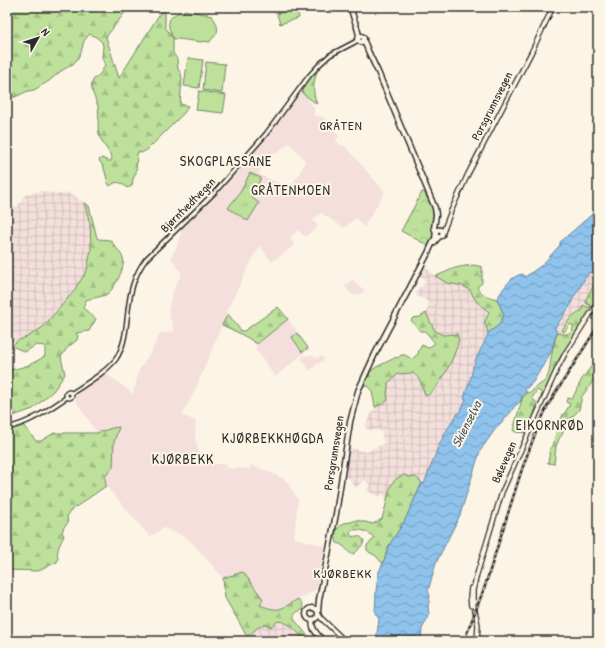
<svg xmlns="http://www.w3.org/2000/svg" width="605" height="648" viewBox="0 0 605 648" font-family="'Patrick Hand',sans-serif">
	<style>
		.built { fill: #f4dfdc; fill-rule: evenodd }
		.industrial { fill: url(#industrial-grid) }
		.grass { fill: url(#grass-tufts); stroke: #748663 }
		.forest { fill: url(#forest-firs); stroke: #748663 }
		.park { fill: url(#park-crowns); stroke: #748663 }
		.pitch { fill: #bde19b; stroke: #748663 }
		.water { fill: url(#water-waves); stroke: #67869f }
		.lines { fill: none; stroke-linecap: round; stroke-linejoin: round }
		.secondary-casing { stroke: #2b2b2b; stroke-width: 6 }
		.primary-casing { stroke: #2b2b2b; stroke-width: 6 }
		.trunk-casing { stroke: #2b2b2b; stroke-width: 7 }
		.secondary { stroke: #fcf5e5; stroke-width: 3 }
		.primary { stroke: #fcf5e5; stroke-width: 3.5 }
		.trunk { stroke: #fcf5e5; stroke-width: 4 }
		.rail-casing { stroke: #2b2b2b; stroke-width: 2.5 }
		.rail { stroke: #fcf5e5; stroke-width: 1; stroke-dasharray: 3; stroke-linecap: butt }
		.labels { text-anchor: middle; stroke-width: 4; stroke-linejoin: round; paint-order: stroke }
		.street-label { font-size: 12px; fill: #2b2b2b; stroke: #fcf5e5 }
		.neighbourhood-label { font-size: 13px; letter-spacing: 1px; fill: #2b2b2b; stroke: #fcf5e5 }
		.water-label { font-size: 13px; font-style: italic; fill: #495965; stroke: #fcf5e5 }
		.quarter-label { font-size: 14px; letter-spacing: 1px; fill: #2b2b2b; stroke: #fcf5e5 }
	</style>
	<defs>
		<pattern id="industrial-grid" width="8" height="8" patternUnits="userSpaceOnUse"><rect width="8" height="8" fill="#f4dfdc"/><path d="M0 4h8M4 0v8" fill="none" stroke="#d1c0bd"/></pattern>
		<pattern id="grass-tufts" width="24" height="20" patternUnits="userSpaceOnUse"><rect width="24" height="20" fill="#bde19b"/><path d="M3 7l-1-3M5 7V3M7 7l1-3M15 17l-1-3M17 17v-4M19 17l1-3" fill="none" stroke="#a3c186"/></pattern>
		<pattern id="forest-firs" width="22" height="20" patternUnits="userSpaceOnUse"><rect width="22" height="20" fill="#bde19b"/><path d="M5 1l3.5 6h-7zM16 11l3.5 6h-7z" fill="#a3c186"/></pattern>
		<pattern id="park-crowns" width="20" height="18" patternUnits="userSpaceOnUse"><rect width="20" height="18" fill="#bde19b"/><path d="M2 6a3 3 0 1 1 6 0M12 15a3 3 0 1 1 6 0" fill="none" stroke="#a3c186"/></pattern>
		<pattern id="water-waves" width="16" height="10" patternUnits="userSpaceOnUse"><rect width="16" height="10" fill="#8fc3ec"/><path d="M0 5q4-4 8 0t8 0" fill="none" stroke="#759fbf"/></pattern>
	</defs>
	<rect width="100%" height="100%" fill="#fcf5e5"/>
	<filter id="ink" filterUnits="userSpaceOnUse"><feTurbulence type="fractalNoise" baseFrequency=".025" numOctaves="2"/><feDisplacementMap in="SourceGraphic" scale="8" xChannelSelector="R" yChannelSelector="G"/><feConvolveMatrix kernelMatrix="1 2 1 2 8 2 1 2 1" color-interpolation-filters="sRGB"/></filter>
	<g filter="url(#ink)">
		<path class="built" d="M300,91L314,107V115L323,117L339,136L336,140L340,145L346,147L385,192L364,227L356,218L344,228L321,213L313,220L318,227L305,237L298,230L290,238L295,245L272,262L260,246L253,258L231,302L226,313L228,314L222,325L195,390L182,415L196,421L195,437L202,464H226L227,468H237L249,469L251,465L267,471L284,479L287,482L298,499L294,538L326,546L321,565L319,577L316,590L298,599L282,609H271L260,605L243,573L223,578L193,544L185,537L164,528L150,537L106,486L105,477L113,467L114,442L119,427L112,428L97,433L76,401L74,396L77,392L101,374H107L133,394L139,370L152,350L160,333H166L174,331L168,310L173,290L182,274L171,258L178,244L182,228L212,200L239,169L265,137ZM289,143L305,160L304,164L298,176L293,183L290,186L284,185L271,180L259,174L262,165L275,153L276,154Z
			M353,279L359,287H361L365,292L354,296L349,292L345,286Z
			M288,319L309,349L275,377L255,348L270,333Z
			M309,354L310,356L312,355L316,358L319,356L324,358V360L318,364H317L310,371L301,358L305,355L307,356Z"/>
		<path class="industrial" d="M42,191L54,193L64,195L65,192L74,196L85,203L90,224L91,249L87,270L79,283H78L75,290L43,327L39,329L32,335L27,337L15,341L7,342V206L14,207L20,204L23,197L27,194Z
			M423,265L435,276L447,283L464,286L470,290L473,296L477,302L489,312L484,324L486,326L488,333L475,364L473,366L472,373L466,389L464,398L466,399L460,412L458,413L448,428L439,445L424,484L420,481L416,477H409L404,475L389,489L387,500L383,494L378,497L377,496L366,490L370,485L365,480L356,487H353L352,483L348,477H343L348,447L367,452L378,446L384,444L381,431L369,430L366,428L365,425L375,407L383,404L388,387V383L398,374L413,373L417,377L421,383L424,393L426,396L430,395L439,385L445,374L459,342L457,334L443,335L435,331L426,313L429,304L425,299L416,296V295L417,290L426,283L420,274Z
			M598,270V310L576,312L560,333L554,329L572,303L571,302L589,272L590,273Z
			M278,621H283L296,630L304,641H248L247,637L257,628L265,624L271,626Z"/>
		<path class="grass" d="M250,173L261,178L251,197L259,203L248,221L228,208L241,191Z"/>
		<path class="forest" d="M7,7H129L106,37L119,78L164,7H165V27L173,38V53L177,59L178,69L181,73L182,79L180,104L188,106L184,113L147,150L141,153L138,152L137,154L136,173L133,179L132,186L127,188C121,181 116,181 110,186L108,183L104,168L99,160L100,159L102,158L108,161H111L112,158C109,151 103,145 100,137C96,128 100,116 98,106C96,99 90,91 92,83C93,78 97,77 100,74C102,71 103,68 105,66L102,57L103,46L102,42L96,37L90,34L87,37L84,41L81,52L78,58L73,64L61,71L49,81L34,90L28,91L15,97H7Z
			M319,66C314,79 311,91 317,104L303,94L302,89Z
			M84,202L89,206L97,238L98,239L110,240C112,242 123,256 123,258C126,266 114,290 107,294C102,297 92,298 86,300L83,308L96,319L89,331L76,333L78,336L77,340L67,348L61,357L65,374L54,390L33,409L16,415L7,416V370C21,369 33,364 45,356V346L36,345L25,352L12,346C17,339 25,339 32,334C36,332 39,329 43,327L75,290L78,283H79L87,270L91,249L90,224Z
			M474,265L482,267V283L477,287C481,295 489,297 497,299L504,315L499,325L488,333L486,326L484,324L489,312L477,302L473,296L470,290L463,286L447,283L435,276C440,275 443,273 448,271C455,267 465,266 474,265Z
			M598,278V300L563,353L541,400H540L542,393L537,390L532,398L537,403L534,415L526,433L515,432L513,430L523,396L529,392H532L534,388C553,379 548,370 552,353C553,346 555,340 557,334L558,333C565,335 574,335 573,325L571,324L568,327L564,332H563L562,330C568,322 572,313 582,311L583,306V305L589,308L590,307V305L586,303V299Z
			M278,307L288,319L257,344C246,336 235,331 222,325L228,314L241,331H244Z
			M426,313L435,331L443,335L457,334C458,337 459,340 458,343C455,356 438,392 426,396C423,392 423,388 421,383C420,379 416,376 413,373L398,374L388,383V387L387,393L388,400L383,404L375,407L372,391L367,386H363L366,377L370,376L368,374C374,366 387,363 396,357L398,358L401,355H405L412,359L418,354L419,350L422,345L428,348L435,343L425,331H420L411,320L413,318L420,317Z
			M598,357V372L589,387L582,396L579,410L566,423L562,435L560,437L556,446L554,464L548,463L550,450L553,444L557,430L558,429L563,414L565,413L570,404L569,403H567L566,401L568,398L572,399L582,379Z
			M23,425L36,441H41L54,433H97L112,428L119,427L114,442L113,467L105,477L106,486L70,511L67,517L68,523L64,527L62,532L64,536C60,544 56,550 58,559L57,562L38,571L8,570L7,572V426L14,427Z
			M404,475L409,477H416L422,483L404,522L388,547L385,558L383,564L376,556L369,552L367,550V545L372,541L374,538C369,531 360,529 352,530L350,533L352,537C356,535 362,536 364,541C363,546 361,546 358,550C350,559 349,550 343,546C341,544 339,544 337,543L335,535L337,529L344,523L351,522L356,520L373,524L382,519C383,513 386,507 387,500C390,488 390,480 404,475Z
			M243,572L263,599L260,605C280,613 281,609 298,599C302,602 303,605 303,610C298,611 293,613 294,619L312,641H304C298,632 290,622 278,621L271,627L265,624L257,628L247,637L239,622L225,598L223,578Z"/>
		<path class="park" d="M422,192H424L435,213L434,236L431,243L429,246L401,231Z"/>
		<path class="pitch" d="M297,8L299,18L280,24L277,14Z
			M184,10L205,14L207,13V15L212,16C216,22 221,30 214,37C212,38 211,40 210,42L202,41V42L178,39H174L173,37H172C172,33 170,32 169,27C167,18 175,12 184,12Z
			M188,58L203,60L199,88L184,86Z
			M206,62L225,64L222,93L203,90Z
			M199,91L226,95L223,113L196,110Z
			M297,333L308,348L302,352L292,337Z"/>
		<path class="water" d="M598,209V267L596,269L590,273L589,272L571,302L572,303L554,329L557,331L551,352L533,382L525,390L527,392L522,395L521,401L514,407L511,412L494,431L480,451L460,515L436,563L428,591L430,595L428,607L429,615L422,629L421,641H376L379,619L375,613L376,591L378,574L385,558L388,547L404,522L422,483L424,484L439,445L448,428L458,413L460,412L466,399L464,398C467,387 472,377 473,366L475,364V361L486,339L488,333L499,325L504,315L497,299C503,289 511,275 523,274L525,277L542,265L560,245V242Z"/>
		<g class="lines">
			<g class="secondary-casing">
				<path id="secondary" d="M66 395a3 3 0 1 1 6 0a3 3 0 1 1-6 0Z
					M72,393C87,383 105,373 116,359C125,345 126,328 128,311C130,292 134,275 146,259L214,193L266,134L309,76L320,64L330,55L355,42L359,38
					M7,428C30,423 48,410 67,397"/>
			</g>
			<g class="primary-casing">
				<path id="primary" d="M443,232L451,211L468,174L531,53L553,7
					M471,606L470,597L471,588
					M318,613L321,618L345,641
					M477,641L478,625L473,601V590L477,574L502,492L558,367L566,352L598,302"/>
			</g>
			<g class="trunk-casing">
				<path id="trunk" d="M351,7C352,18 359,28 359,38
					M358 39a3 3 0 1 1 6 0a3 3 0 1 1-6 0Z
					M364,41L369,53L378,72L435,208L436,215L434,228L436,232
					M435.5 233a3.5 3.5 0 1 1 7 0a3.5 3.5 0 1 1-7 0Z
					M434,243L436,240L440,236
					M306 614a6 6 0 1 1 12 0a6 6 0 1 1-12 0Z
					M318,612L319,600L336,514L350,422L358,391L375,354L427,255L435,238L436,233
					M313,619C310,629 318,634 323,641"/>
			</g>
			<use href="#secondary" class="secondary"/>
			<use href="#primary" class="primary"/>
			<use href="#trunk" class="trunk"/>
			<g class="rail-casing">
				<path id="rail" d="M464,641L485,586L522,469L537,429L548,405L598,326"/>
			</g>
			<use href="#rail" class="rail"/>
		</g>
	</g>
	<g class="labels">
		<g class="street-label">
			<text transform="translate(492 106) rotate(-63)" y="4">Porsgrunnsvegen</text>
			<text transform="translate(188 205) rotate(-45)" y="4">Bjørntvedtvegen</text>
			<text transform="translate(334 453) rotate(-81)" y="4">Porsgrunnsvegen</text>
			<text transform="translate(504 462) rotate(-66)" y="4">Bølevegen</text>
		</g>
		<g class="neighbourhood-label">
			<text x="341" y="130">GRÅTEN</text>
			<text x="343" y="578">KJØRBEKK</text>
		</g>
		<g class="water-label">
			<text transform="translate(466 424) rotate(-63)" y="5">Skienselva</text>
		</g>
		<g class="quarter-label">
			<text x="226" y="166">SKOGPLASSANE</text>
			<text x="291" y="195">GRÅTENMOEN</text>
			<text x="550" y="430">EIKORNRØD</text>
			<text x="273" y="443">KJØRBEKKHØGDA</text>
			<text x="183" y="464">KJØRBEKK</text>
		</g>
	</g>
	<rect width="605" height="648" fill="none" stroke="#fcf5e5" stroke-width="24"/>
	<rect x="12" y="12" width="581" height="624" fill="none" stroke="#2b2b2b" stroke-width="1.5" filter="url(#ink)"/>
	<g transform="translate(38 38) rotate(51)" stroke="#fcf5e5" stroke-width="3" paint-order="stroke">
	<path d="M0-3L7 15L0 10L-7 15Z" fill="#2b2b2b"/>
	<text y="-6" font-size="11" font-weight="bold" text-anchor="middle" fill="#2b2b2b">N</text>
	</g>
</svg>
